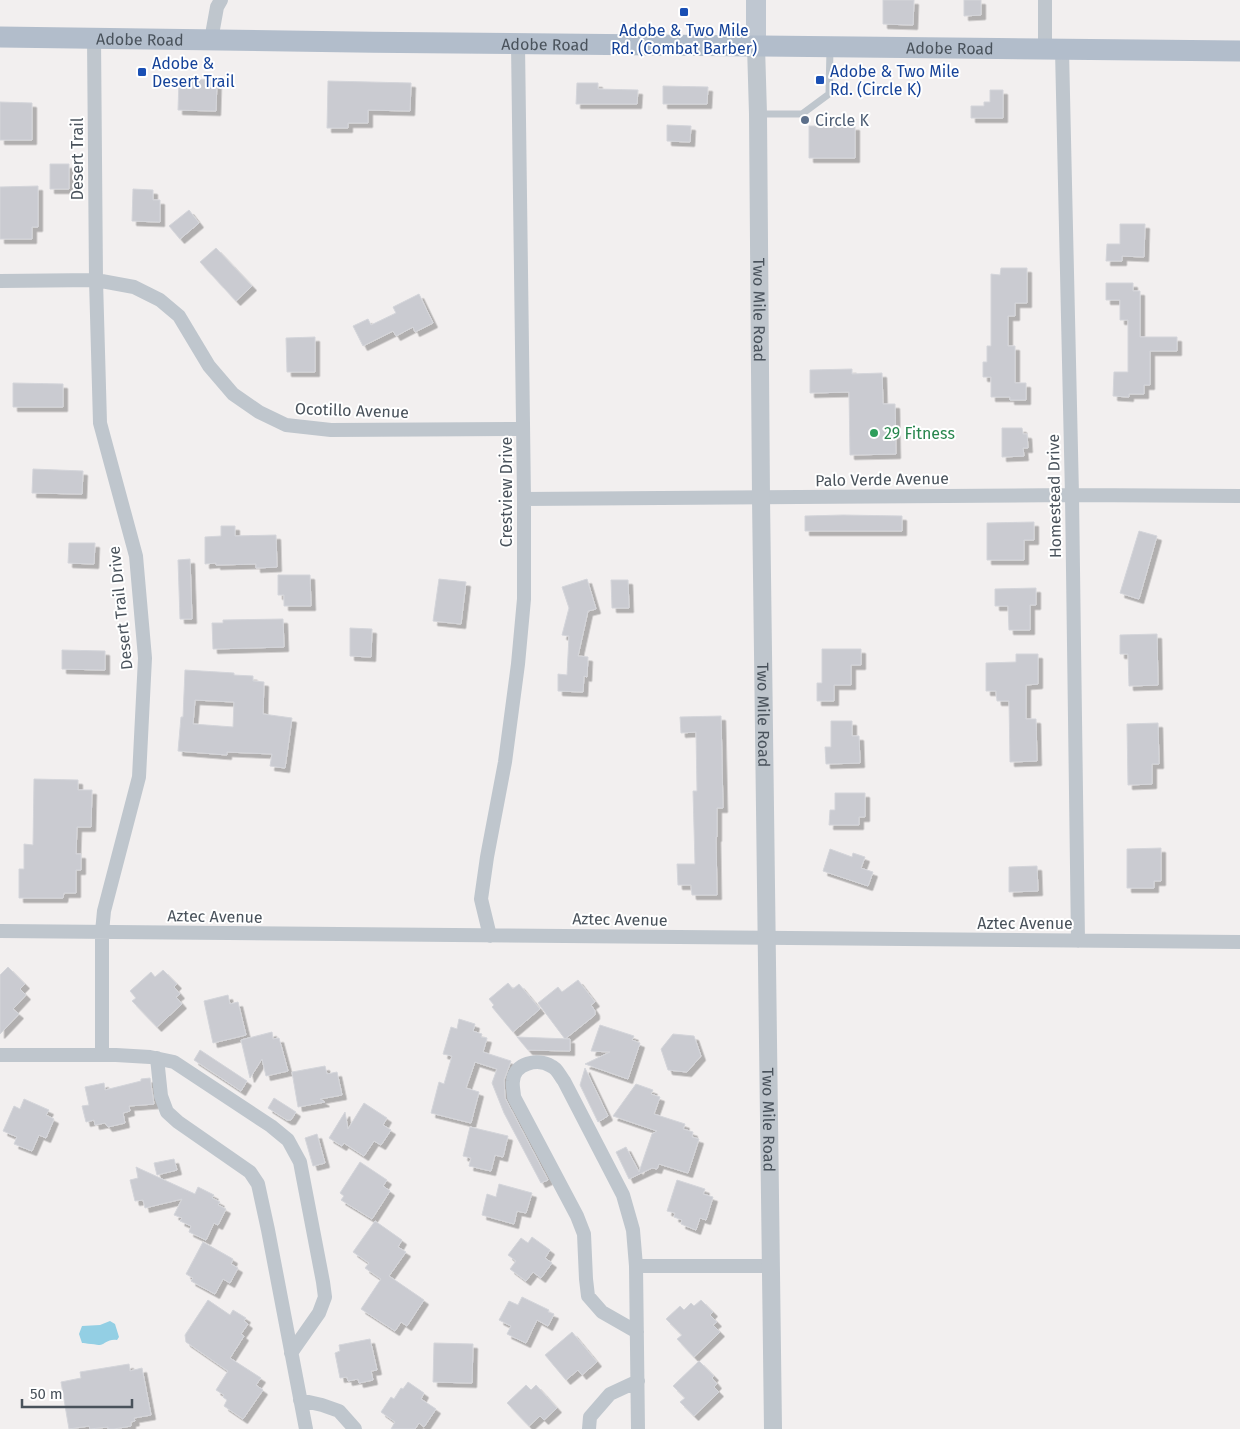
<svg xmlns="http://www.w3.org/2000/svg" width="1240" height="1429" viewBox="0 0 1240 1429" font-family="'Fira Sans',sans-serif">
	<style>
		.water { fill: #93cfe4 }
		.building { fill: #cacbd1; stroke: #d4d5da; fill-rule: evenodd; filter: url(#shadow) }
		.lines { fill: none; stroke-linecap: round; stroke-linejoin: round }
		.service { stroke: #bfc6cd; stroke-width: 7 }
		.minor { stroke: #bfc6cd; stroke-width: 14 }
		.tertiary { stroke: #bfc6cd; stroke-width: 18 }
		.secondary { stroke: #bfc7d1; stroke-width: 20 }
		.primary { stroke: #b2bdcb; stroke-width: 21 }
		.transit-dot { fill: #1a4fb4; stroke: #fff; stroke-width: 2 }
		.service-dot { fill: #5c6f8a; stroke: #fff; stroke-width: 2 }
		.leisure-dot { fill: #2e9e5b; stroke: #fff; stroke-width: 2 }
		.labels { text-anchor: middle; stroke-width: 4; stroke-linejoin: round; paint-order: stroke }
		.transit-label { font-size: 16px; fill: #164399; stroke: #fff; text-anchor: start }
		.street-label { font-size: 16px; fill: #49525b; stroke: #fff }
		.service-label { font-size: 16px; fill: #4e5e75; stroke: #fff; text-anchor: start }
		.leisure-label { font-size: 16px; fill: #27864d; stroke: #fff; text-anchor: start }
	</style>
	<defs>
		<filter id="shadow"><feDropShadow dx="4.5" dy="4.5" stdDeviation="0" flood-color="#0004"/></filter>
	</defs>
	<rect width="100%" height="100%" fill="#f2efef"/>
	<path class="water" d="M110,1321L115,1324L119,1337L117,1340C107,1339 106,1344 100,1345C98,1345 84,1343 82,1343L79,1334L82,1326L100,1325Z"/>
	<path class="building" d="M883,0H914L913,25L883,24Z
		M964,0H981V15L964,16Z
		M179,79L217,80L216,111L178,110Z
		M328,81L411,83L410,111L368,110V123H348V128H327Z
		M577,83H598V89L638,90L637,104H576Z
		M663,86L708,87L707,104H663Z
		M990,90H1003V118H971V106H984V102H990Z
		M0,102L32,103V140H0Z
		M667,125L691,126L690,142L667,141Z
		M809,126H855V158H809Z
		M50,164H69V189H50Z
		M38,186V227H32V239H0V187Z
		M133,189L153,190V200H160V222L132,221Z
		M189,210L199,223L180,239L169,226Z
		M1120,224H1145L1144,257L1122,256V261H1106L1107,244H1120Z
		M216,248L252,286L236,301L200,262Z
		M1001,268H1027V303H1015V316H1008V346H1015V383H1026V400H1010V397H991V377H983V362H987V346H991V274L1000,275Z
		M1106,283H1133V291H1140V337H1177V351H1150V385H1144V394H1129V397L1113,396L1114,372H1128V320H1120V300H1106Z
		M419,294L433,323L415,332L413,327L396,336L393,331L363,346L353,326L368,319L371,325L396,313L393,307Z
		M315,337V372H287L286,338Z
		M852,369V374L882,373L883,404H895L896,454L850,455L849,392L810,393V370Z
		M13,383L63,384V407H13Z
		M1002,428H1022L1023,434H1027L1028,448H1023L1024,456L1002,457Z
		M33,469L83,471L82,494L32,493Z
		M843,515L902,516V531H805V516Z
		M1034,522V540H1024V560H987V523Z
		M221,526H235V536L276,535L277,567L256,568V564L216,565V563L205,564V537L221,536Z
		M1139,531L1157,536L1139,599L1120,593Z
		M69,543H95L94,564L68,563Z
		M190,559L192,619H180L178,560Z
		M278,575H310L311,606H284V595H278Z
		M439,579L466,582L461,624L433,621Z
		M587,579L596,609L588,611L578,656L588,657L587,677L584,676L583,692L558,691V674L567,675L569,636L562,635L569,608L562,587Z
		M611,580H628L629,608H612Z
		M1036,588V605H1030V630H1009L1008,606H995V589Z
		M283,619L284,647L213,649L212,623H223V620Z
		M350,628L372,629L371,657L350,656Z
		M1157,634L1158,685L1129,686L1128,654H1120V635Z
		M822,649H861V665H851V685H834V701H817V683H822Z
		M62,650L105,651V670L62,669Z
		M1016,654H1038V684L1026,685V719H1036L1037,761L1010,762L1009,701H997L996,691H986V663L1016,662Z
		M185,670L234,673V675L253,676V681L264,682L263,714L292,718L285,768L270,766L272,754L227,752V755L178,751L181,717H183ZM195,700L234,702L233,727L193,724Z
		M721,716L723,808H717V837H716L717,895H692L691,885H678L677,864H695L693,791H697L696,732L681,733L680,717Z
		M831,721H852V736H859L860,763L826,764L825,747H831Z
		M1158,723L1159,764H1152V784L1128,785L1127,724Z
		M34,779L78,780V790H92L91,827H77L76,854H81V870H76V893H64L63,898H19V869H24V844L33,845Z
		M835,793H865V817H859V825H829L830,810H835Z
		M1161,848V881H1154V888H1127V849Z
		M830,849L852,857L853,853L865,857L861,868L873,872L868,886L823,871Z
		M1037,866L1038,891L1009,892V867Z
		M8,967L25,984L20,989L26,995L13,1009L19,1014L0,1034V975Z
		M163,970L177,984L174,987L180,994L176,997L182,1004L157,1027L132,1001L136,998L130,991L151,972L155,977Z
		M578,980L595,1002L591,1005L595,1011V1015L565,1039L538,1003L558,987L562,992Z
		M508,983L513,989L519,984L540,1009L513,1032L492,1007L494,1005L489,999Z
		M228,995L230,1004L238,1002L246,1035L213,1043L204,1001Z
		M459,1019L475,1024L473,1031L482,1034L481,1037L487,1038L483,1052L511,1061L504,1080L505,1098L548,1180L541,1183L504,1113L492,1083L497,1069L475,1062L466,1088L479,1092L471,1123L431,1113L439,1082L444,1084L452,1056L443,1054L451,1027L457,1029Z
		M600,1025L634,1036L632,1040L640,1043L628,1079L585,1064L610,1052L591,1051Z
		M272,1032L273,1039L279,1038L288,1071L266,1076L262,1059L250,1078L241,1040Z
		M673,1034L694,1036L701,1056L687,1072L668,1070L661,1049Z
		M517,1037L570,1039V1051L528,1050Z
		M200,1050L247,1081L241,1091L194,1060Z
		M325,1066L327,1074L337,1072L342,1095L320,1099L325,1102L298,1107L292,1072Z
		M585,1068L608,1116L598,1122L580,1085Z
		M150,1078L154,1104L129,1106L130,1111L123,1113L125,1123L108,1127L105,1123L95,1125L94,1120L86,1122L82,1106L89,1105L85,1087L104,1083L105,1090L141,1081V1079Z
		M636,1084L653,1090L651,1094L660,1097L654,1114L685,1124L683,1129L693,1132L692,1137L699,1139L688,1173L659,1164L657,1169L652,1168L629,1179L616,1152L626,1147L639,1172L652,1134L657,1131L613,1116Z
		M274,1098L296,1112L291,1120H287L268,1108Z
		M24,1099L49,1110L46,1115L54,1119L46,1138L39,1135L32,1151L14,1144L17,1137L3,1131L14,1106L20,1109Z
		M364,1103L387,1118L383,1125L391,1130L381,1145L374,1141L364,1156L344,1143L342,1146L329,1138L345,1112L348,1129Z
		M470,1127L508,1136L503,1157L495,1155L491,1171L469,1166L471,1158L463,1156Z
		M317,1134L325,1163L313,1166L305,1138Z
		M174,1159L177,1170L157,1175L154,1163Z
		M360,1162L387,1180L383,1186L390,1191L372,1219L341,1200L344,1196L340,1193Z
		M136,1167L195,1194L198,1187L214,1195L212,1198L220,1202L218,1205L226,1209L218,1225L214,1223L206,1240L189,1232L191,1226L180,1221L182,1218L174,1215L182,1199L145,1208L143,1200L135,1201L130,1180L138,1178Z
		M677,1180L705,1189L703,1194L713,1197L706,1220L700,1218L696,1230L681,1224L682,1220L674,1217L675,1213L667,1211Z
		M499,1184L532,1193L526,1213L517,1211L514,1224L482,1215L487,1194L496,1197Z
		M375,1221L402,1240L398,1247L406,1252L389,1276L424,1300L407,1326L401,1322L395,1331L361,1309L381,1279L365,1268L369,1263L353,1252Z
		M532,1237L550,1250L545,1258L552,1263L541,1278L533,1272L526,1281L510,1269L516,1261L508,1255L521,1238L528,1243Z
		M203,1242L233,1259L231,1264L238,1268L230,1283L223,1279L215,1294L191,1281L193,1278L186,1274Z
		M522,1297L549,1310L548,1312L554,1314L548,1326L537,1320L526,1343L507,1334L511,1326L499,1320L509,1301L518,1305Z
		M208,1300L230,1315L233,1310L246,1318L244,1321L248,1324L241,1334L244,1336L230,1358L261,1378L256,1385L263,1390L243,1419L224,1406L227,1400L223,1397L224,1395L216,1390L228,1371L186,1342L185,1335Z
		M701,1300L713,1312L710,1315L717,1322L713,1325L720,1332L694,1357L677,1339L682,1335L666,1319L680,1306L684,1310L691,1303L694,1306Z
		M572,1332L597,1362L582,1375L578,1370L566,1380L545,1355Z
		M370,1339L377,1370L371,1371L373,1380L359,1383L358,1379L348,1381L347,1377L340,1378L335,1353L340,1351L339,1345Z
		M434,1343L473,1344L472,1383L433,1382Z
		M699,1361L714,1376L712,1378L717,1384L714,1387L719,1392L694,1416L680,1402L685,1398L673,1386Z
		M129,1364L130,1371L142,1368L151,1415L134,1418L135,1421L131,1422V1426L114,1429H108V1427L90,1429L89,1426L69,1429L61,1382L81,1378L80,1372Z
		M408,1382L424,1393L421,1399L436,1409L424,1427L419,1423L415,1429H391L395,1422L381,1412L391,1397L394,1399L401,1388L403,1389Z
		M526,1385L531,1390L536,1385L557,1408L544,1420L540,1416L529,1426L507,1403Z"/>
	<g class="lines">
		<path class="service" d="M759,114H802L829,94L830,49"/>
		<path class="minor" d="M94,38L96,280L100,423L136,556L145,658L139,777L104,911L102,932V1055
			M211,40L217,7L221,0
			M1045,50V0
			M1062,50L1072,495L1078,941
			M0,281L96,280L134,287L160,300L179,316L209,366L233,394L259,412L286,425L331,430L523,429
			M524,499L1072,495L1240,496
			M0,931L1240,942
			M490,936L481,899L487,857L505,762L518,664L524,599V499L518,44
			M0,1055H116L150,1057L174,1062L271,1126L288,1140L300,1162L323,1282L325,1297L319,1313L291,1353
			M157,1058L161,1096L167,1112L178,1122L250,1172L258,1184L268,1230L306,1429
			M636,1266H770
			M637,1332L602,1312L588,1296L586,1279L584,1234L577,1216L514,1097C514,1092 512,1086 513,1081C514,1063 538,1058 551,1066C557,1068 560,1076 564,1081L623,1195L633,1230L636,1266L638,1429
			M300,1400L322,1405L339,1411L355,1429
			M589,1429L590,1417L610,1394L638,1381"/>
		<path class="tertiary" id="s1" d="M756,46L758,114L761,498L773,1429"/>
		<path class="secondary" d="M756,0V46"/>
		<path class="primary" id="s2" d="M0,37C251,41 503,44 754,46C916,47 1078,50 1240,51"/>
	</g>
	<g class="transit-dot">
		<rect x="679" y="7" width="10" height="10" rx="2.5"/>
		<rect x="137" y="67" width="10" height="10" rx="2.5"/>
		<rect x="815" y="75" width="10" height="10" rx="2.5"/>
	</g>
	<circle class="service-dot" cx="805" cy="120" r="5"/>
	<circle class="leisure-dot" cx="874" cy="433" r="5"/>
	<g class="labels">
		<g class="transit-label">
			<text x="684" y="36" text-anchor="middle">Adobe &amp; Two Mile<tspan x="684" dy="18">Rd. (Combat Barber)</tspan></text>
			<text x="152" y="69">Adobe &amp;<tspan x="152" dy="18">Desert Trail</tspan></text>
			<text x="830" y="77">Adobe &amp; Two Mile<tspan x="830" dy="18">Rd. (Circle K)</tspan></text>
		</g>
		<g class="street-label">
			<text dy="6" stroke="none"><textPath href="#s2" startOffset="140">Adobe Road</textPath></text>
			<text dy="6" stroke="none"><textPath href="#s2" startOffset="545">Adobe Road</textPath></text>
			<text dy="6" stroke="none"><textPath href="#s2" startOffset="950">Adobe Road</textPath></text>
			<text transform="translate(77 159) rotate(-90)" y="6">Desert Trail</text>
			<text dy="6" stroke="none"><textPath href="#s1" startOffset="264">Two Mile Road</textPath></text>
			<text transform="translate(352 410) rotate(2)" y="6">Ocotillo Avenue</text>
			<text transform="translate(882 479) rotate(-1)" y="6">Palo Verde Avenue</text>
			<text transform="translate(506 492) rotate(-90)" y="6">Crestview Drive</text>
			<text transform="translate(1054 496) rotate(-91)" y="6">Homestead Drive</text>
			<text transform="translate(120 608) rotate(-96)" y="6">Desert Trail Drive</text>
			<text dy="6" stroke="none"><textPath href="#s1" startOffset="669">Two Mile Road</textPath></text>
			<text transform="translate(215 916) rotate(1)" y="6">Aztec Avenue</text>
			<text transform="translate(620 919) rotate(1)" y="6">Aztec Avenue</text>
			<text x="1025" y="929">Aztec Avenue</text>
			<text dy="6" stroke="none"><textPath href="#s1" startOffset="1074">Two Mile Road</textPath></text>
		</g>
		<g class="service-label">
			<text x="815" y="126">Circle K</text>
		</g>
		<g class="leisure-label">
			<text x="884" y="439">29 Fitness</text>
		</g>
	</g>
	<path d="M22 1399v8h110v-8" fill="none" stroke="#49525b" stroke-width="2.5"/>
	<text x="30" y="1399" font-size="15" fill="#49525b" stroke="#ffffff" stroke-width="4" paint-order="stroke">50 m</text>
</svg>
